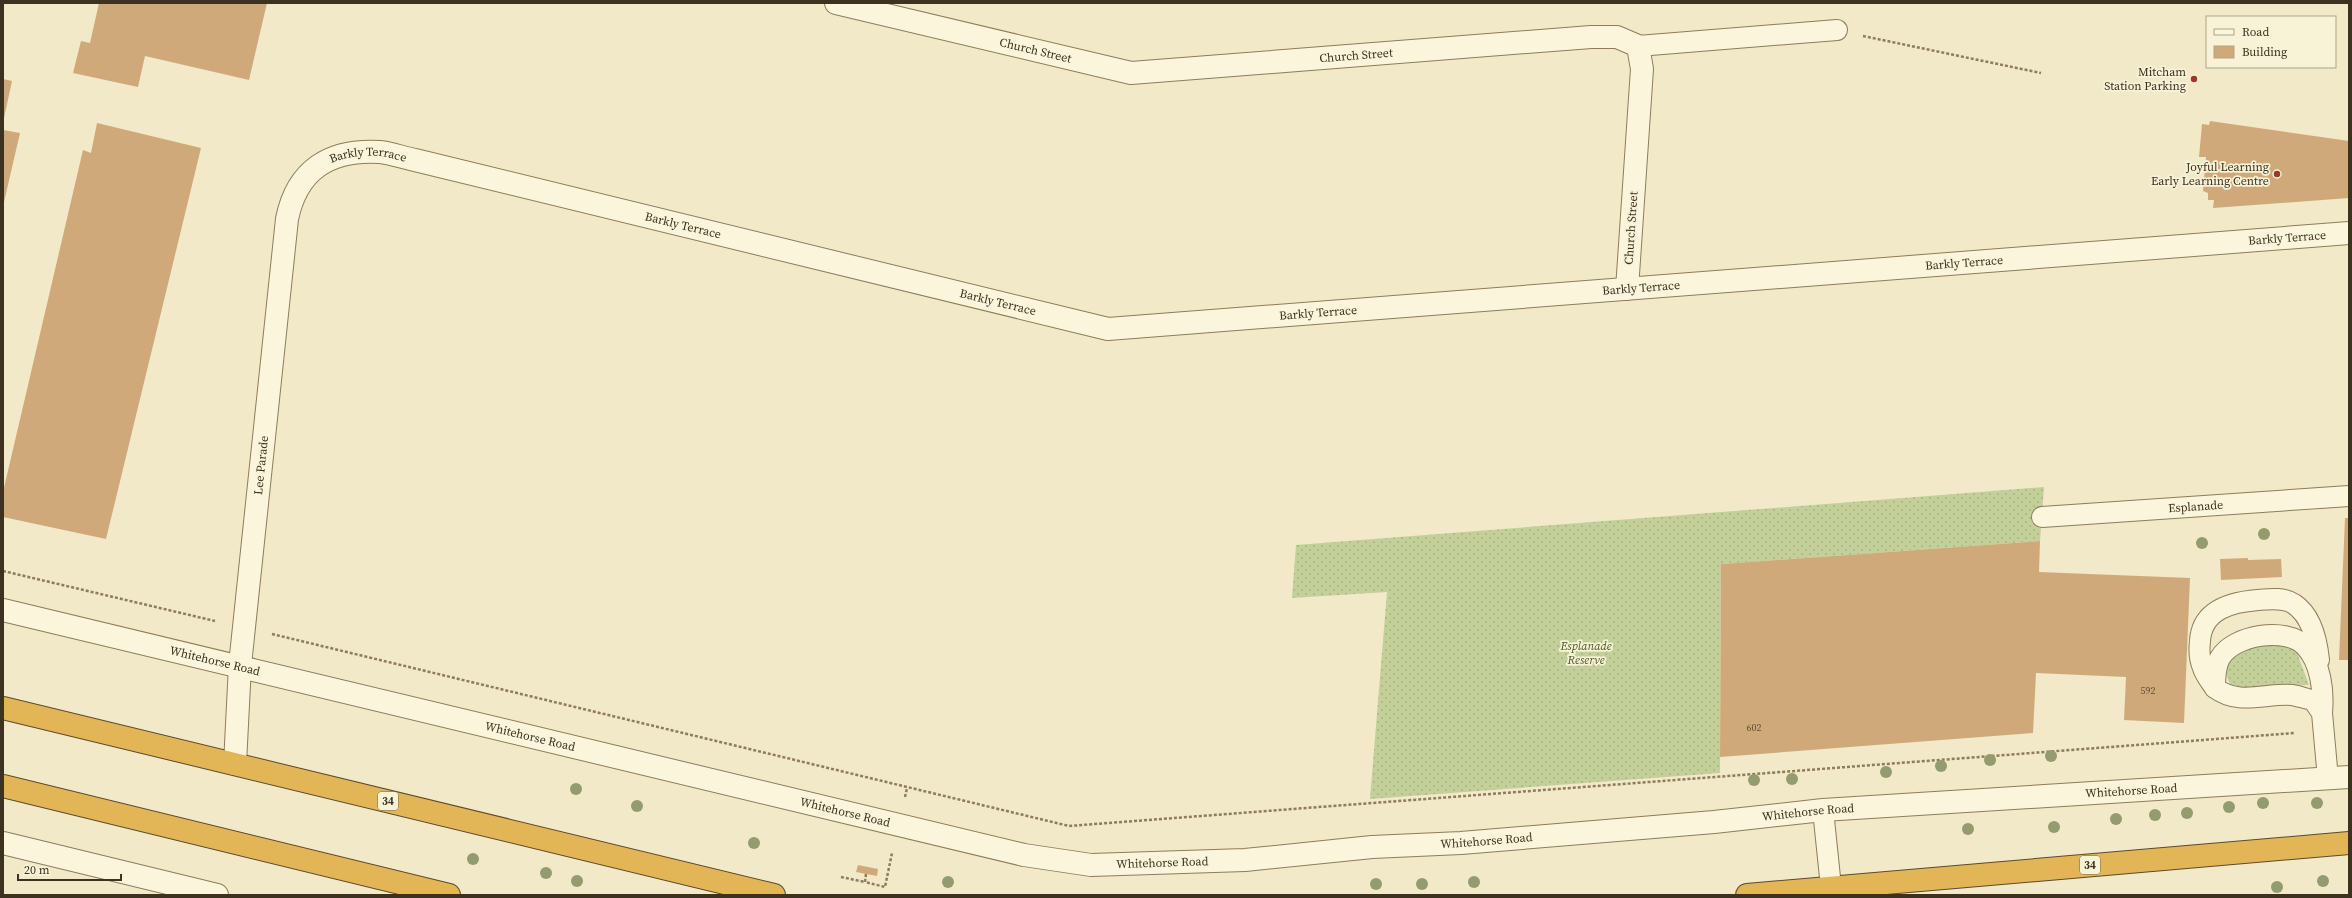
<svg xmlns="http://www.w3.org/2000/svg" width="2352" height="898" viewBox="0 0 2352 898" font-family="'Source Serif 4',serif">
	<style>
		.grass { fill: url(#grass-dots) }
		.building { fill: #d0a97b }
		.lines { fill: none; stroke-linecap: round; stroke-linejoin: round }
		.lane-casing { stroke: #8e7c5b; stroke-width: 22 }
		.street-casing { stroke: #8e7c5b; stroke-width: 24 }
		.highway-casing { stroke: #5c492f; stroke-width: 24 }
		.path { stroke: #8e7c5b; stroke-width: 2.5; stroke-dasharray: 3 2; stroke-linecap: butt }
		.lane { stroke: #faf5db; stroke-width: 20 }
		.street { stroke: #faf5db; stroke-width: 22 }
		.highway { stroke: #e2b556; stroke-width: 22 }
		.tree { fill: #949b6e }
		.poi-dot { fill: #a03528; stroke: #f8f2d7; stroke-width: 1.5 }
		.labels { text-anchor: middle; stroke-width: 3.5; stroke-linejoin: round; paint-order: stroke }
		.number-label { font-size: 10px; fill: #624f36 }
		.shield { fill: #f8f2d7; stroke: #756b56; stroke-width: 1 }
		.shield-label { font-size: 11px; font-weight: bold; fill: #3d311f }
		.street-label { font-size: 12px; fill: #3d311f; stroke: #f8f2d7 }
		.poi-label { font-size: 12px; fill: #3d311f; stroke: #f8f2d7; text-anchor: end }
		.park-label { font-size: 12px; font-style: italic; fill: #475b25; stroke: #f8f2d7 }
	</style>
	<defs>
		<pattern id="grass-dots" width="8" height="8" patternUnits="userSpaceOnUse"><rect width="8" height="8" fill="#c3d09a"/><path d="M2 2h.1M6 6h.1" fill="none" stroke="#a8b384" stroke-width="1.8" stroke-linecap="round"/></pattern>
	</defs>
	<rect width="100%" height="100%" fill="#f1e9c7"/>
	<path class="grass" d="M2044,487L2040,541L1721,564L1720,773L1370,799L1387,592L1292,598L1296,545Z
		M2261,645H2280L2296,650L2309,685L2233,688C2221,674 2227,658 2243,649C2248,647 2256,646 2261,645Z"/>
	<path class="building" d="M99,3H267L249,80L145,56L138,87L73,73L81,41L90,43Z
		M3,79L12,81L4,118L3,117Z
		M2210,121L2349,141V198L2213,208L2214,200H2208V193L2203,191L2206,157H2199L2202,124L2209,125Z
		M97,123L201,148L106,539L3,517V492L83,150L91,153Z
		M3,130L20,133L4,202H3Z
		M2345,518H2349V660H2339Z
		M2040,541L2039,572L2190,578L2184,723L2124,720L2126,677L2036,673L2033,733L1720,757L1721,564Z
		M2248,558V560L2281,559L2282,577L2221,580L2220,559Z
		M858,865L878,869L877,876L856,872Z"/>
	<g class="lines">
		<g class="lane-casing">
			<g id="lane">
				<path d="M1638,46L1837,30"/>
				<path id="s1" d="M2042,517L2349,496"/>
				<path d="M2215,688C2211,682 2205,675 2203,668C2199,659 2199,649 2200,641C2202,609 2232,602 2258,600C2269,599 2284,597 2294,604C2312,616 2317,640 2319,660"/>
				<path d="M2322,713C2324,691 2321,663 2305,646C2286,626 2233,635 2220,658C2215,667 2215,678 2215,688C2239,706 2265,693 2292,695C2299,696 2306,699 2313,700L2322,713L2328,779"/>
				<path d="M1823,810L1831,887"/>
			</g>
		</g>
		<g class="street-casing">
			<g id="street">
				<path id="s2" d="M836,3L1131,73L1591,37H1617L1638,46L1642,69L1627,289"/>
				<path id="s3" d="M3,610L1024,855L1091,865L1245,860L1372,847L1461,843L1714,822L1823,810L2349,777"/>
				<path id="s4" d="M235,764L240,665L287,219C297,170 329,149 380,152C391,153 404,158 415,160L1108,329L2349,233"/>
				<path d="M3,843L217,895"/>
			</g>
		</g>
		<g class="highway-casing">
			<path id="highway" d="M3,708L774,895
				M3,786L449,895
				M1747,895L2349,843"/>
		</g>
		<path class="path" d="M1863,36L2041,73
			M3,571L215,621
			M272,634L1069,826L2295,733
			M905,797L907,788
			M866,874L865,882L885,887L892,853
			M841,877L865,882"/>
		<use href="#lane" class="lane"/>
		<use href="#street" class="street"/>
		<use href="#highway" class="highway"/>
	</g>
	<g class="tree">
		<circle cx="2264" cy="534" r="6"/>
		<circle cx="2202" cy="543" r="6"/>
		<circle cx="2051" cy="756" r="6"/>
		<circle cx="1990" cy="760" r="6"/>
		<circle cx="1941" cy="766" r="6"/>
		<circle cx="1886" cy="772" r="6"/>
		<circle cx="1792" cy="779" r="6"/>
		<circle cx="1754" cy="780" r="6"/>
		<circle cx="576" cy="789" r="6"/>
		<circle cx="2263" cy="803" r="6"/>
		<circle cx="2317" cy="803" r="6"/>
		<circle cx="637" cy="806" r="6"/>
		<circle cx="2229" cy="807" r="6"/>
		<circle cx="2187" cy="813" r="6"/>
		<circle cx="2155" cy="815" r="6"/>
		<circle cx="2116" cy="819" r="6"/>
		<circle cx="2054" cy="827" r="6"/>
		<circle cx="1968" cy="829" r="6"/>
		<circle cx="754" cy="843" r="6"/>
		<circle cx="473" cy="859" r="6"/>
		<circle cx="546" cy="873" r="6"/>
		<circle cx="577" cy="881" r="6"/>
		<circle cx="2323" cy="881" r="6"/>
		<circle cx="948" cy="882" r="6"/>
		<circle cx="1474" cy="882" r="6"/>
		<circle cx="1376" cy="884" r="6"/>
		<circle cx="1422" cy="884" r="6"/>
		<circle cx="2277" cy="887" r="6"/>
	</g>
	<g class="poi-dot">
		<circle cx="2194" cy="79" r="4"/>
		<circle cx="2277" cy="174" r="4"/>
	</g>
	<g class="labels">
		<g class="number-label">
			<text x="2148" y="694">592</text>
			<text x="1754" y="731">602</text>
		</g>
		<g class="shield">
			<rect x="378" y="792" width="20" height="18" rx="3"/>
			<rect x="2080" y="856" width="20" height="18" rx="3"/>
		</g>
		<g class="shield-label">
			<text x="388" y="805">34</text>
			<text x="2090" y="869">34</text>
		</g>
		<g class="street-label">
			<text dy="4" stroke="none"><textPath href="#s2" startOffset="205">Church Street</textPath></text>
			<text dy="4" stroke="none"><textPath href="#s2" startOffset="529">Church Street</textPath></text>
			<text dy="4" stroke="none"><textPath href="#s4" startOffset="663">Barkly Terrace</textPath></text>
			<text dy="4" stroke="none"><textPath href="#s4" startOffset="987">Barkly Terrace</textPath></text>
			<text transform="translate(1631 228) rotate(-86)" y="4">Church Street</text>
			<text dy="4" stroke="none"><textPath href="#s4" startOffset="2607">Barkly Terrace</textPath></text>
			<text dy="4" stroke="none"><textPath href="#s4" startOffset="2283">Barkly Terrace</textPath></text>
			<text dy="4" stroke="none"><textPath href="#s4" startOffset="1959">Barkly Terrace</textPath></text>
			<text dy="4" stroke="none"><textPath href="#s4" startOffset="1311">Barkly Terrace</textPath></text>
			<text dy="4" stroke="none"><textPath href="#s4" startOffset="1635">Barkly Terrace</textPath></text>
			<text dy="4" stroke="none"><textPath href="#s4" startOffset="300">Lee Parade</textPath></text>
			<text dy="4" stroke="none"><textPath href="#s1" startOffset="154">Esplanade</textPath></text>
			<text dy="4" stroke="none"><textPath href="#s3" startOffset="218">Whitehorse Road</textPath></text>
			<text dy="4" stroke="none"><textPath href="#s3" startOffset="542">Whitehorse Road</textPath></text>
			<text dy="4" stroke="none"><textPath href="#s3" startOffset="2161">Whitehorse Road</textPath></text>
			<text dy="4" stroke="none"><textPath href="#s3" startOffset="866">Whitehorse Road</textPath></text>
			<text dy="4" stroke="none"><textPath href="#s3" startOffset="1837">Whitehorse Road</textPath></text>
			<text dy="4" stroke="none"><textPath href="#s3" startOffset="1514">Whitehorse Road</textPath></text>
			<text dy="4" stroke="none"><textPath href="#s3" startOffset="1189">Whitehorse Road</textPath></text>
		</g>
		<g class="poi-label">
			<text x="2186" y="76">Mitcham<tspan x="2186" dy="14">Station Parking</tspan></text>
			<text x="2269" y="171">Joyful Learning<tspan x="2269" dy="14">Early Learning Centre</tspan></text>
		</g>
		<g class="park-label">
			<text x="1586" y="650">Esplanade<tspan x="1586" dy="14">Reserve</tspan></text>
		</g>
	</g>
	<rect width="2352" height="898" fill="none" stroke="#3d311f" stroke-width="8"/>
	<rect x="2206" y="16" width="130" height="52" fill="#f8f2d7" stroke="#ada58d"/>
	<rect x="2214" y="29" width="20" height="6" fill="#faf5db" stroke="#ada58d"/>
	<text x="2242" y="36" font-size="12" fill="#3d311f">Road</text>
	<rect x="2214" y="46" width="20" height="12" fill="#d0a97b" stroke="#ada58d"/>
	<text x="2242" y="56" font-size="12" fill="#3d311f">Building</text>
	<path d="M18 874v6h103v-6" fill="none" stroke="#3d311f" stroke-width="2"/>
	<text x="24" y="874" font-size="12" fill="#3d311f" stroke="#f8f2d7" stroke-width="3" paint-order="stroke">20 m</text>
</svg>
